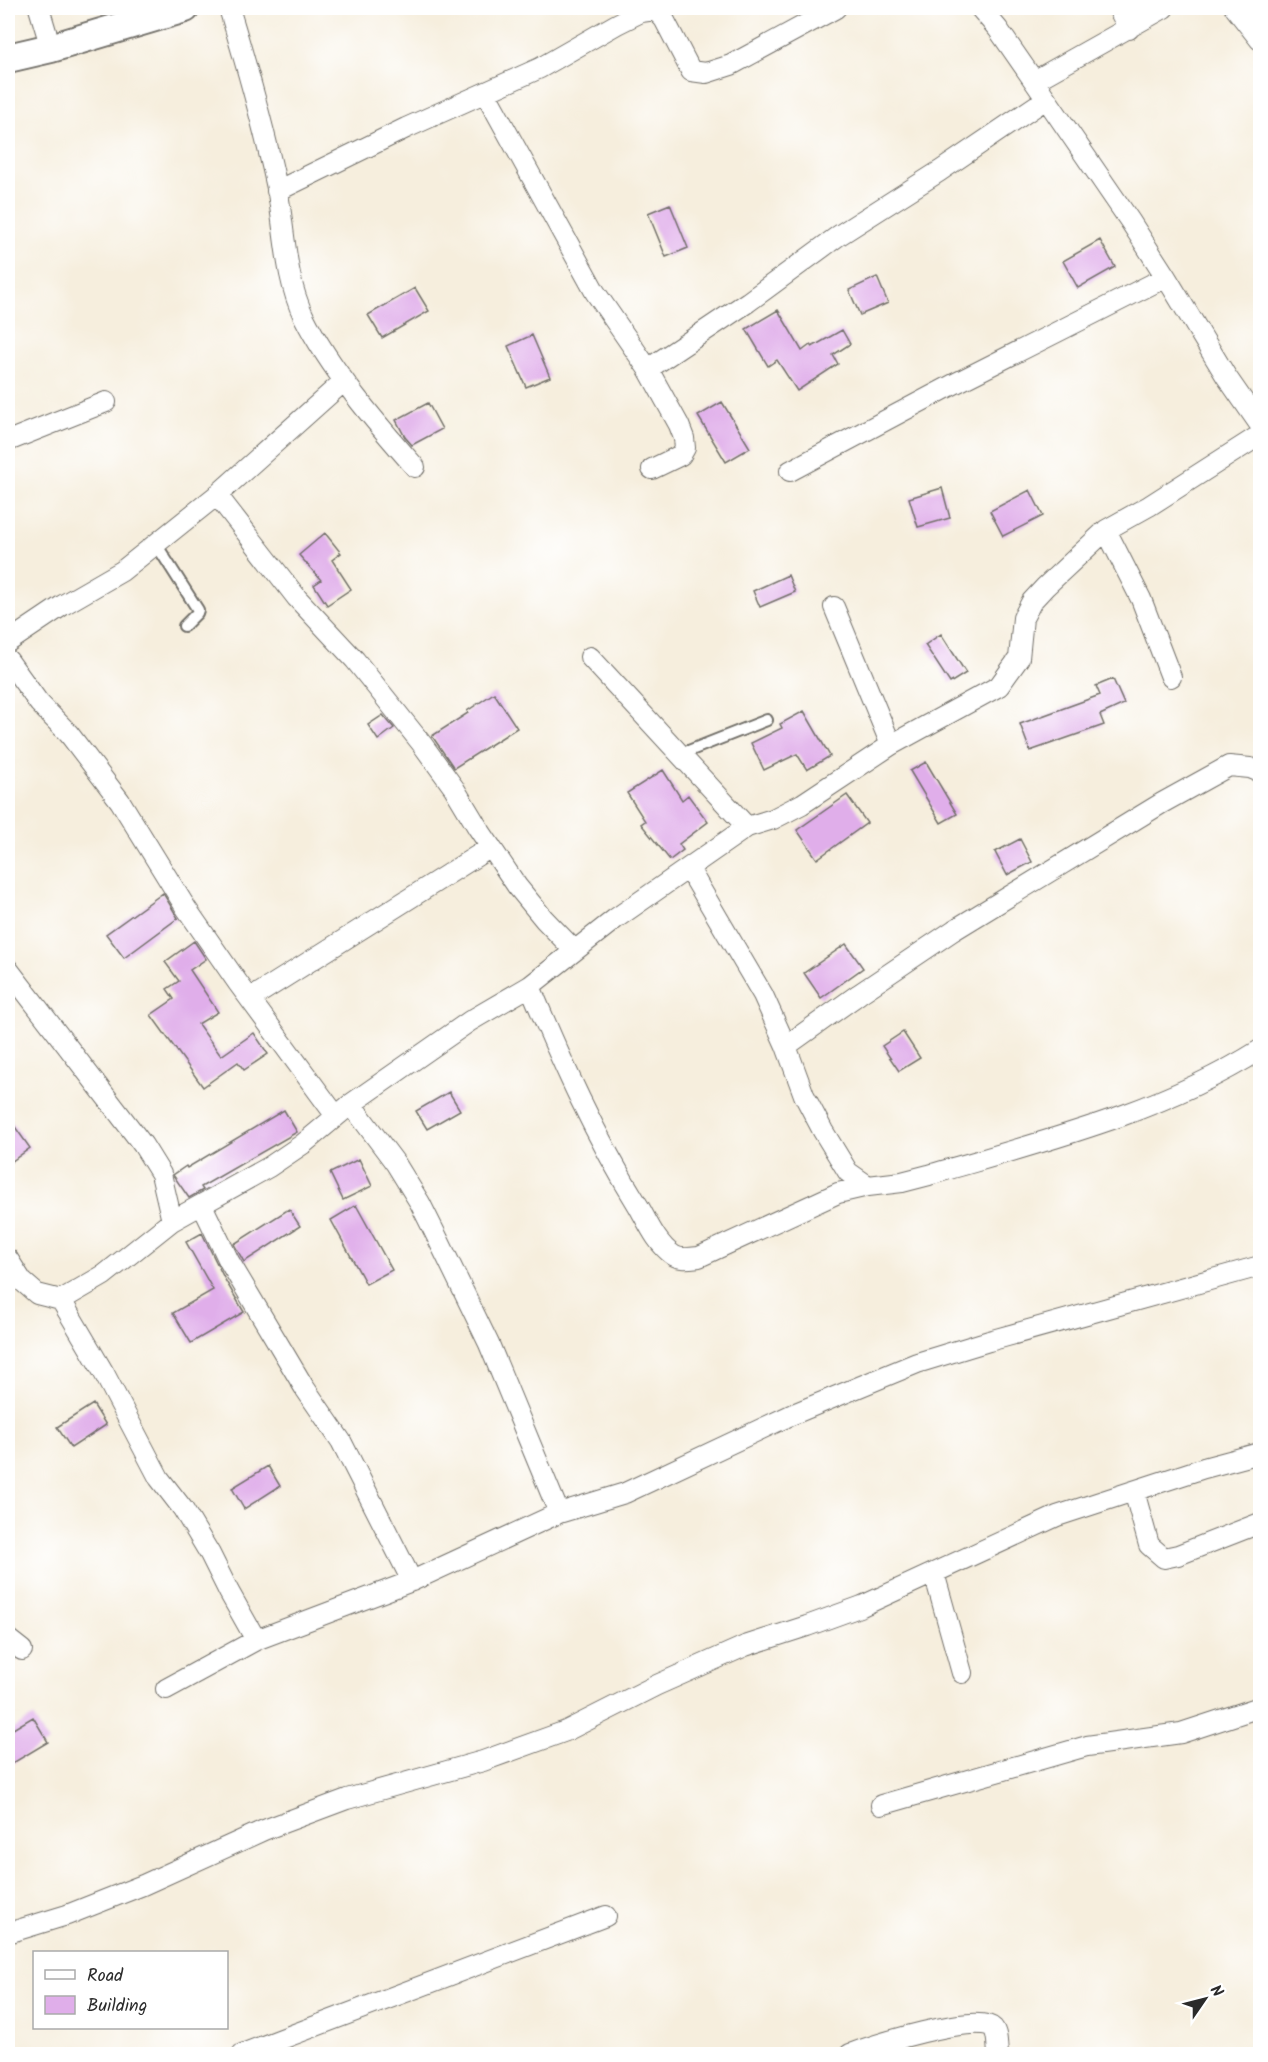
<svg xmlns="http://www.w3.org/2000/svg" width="1268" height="2062" viewBox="0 0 1268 2062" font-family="Kalam,sans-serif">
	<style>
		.building { fill: #e0aeea }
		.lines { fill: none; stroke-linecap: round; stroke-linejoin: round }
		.lane-casing { stroke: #726f69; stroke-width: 14 }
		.street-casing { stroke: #726f69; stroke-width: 22 }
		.secondary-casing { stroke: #726f69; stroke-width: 32 }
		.lane { stroke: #fff; stroke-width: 10 }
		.street { stroke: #fff; stroke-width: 20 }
		.secondary { stroke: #fff; stroke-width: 28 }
	</style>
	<rect width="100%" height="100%" fill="#fff"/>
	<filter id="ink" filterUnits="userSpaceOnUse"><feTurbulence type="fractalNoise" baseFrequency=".0167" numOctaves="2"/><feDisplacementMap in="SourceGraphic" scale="12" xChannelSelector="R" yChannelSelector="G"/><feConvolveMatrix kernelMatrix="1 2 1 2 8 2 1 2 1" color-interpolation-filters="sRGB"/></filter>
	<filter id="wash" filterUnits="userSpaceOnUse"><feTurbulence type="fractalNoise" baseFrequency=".008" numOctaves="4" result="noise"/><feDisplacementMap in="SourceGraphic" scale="24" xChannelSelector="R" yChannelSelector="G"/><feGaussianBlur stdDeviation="1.35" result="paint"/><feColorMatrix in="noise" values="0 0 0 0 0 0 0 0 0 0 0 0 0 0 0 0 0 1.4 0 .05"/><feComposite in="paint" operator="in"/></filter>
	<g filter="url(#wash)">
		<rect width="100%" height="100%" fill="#f6eedd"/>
		<g id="blocks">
			<path class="building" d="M670,204L688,248L666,257L648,213Z
				M1100,240L1115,267L1078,288L1063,261Z
				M877,277L888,303L860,315L849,290Z
				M415,288L429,311L382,338L368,315Z
				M778,310L802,351L810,345L812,347L842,330L850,344L833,355L838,364L797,391L777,360L768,366L746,329Z
				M532,335L550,377L526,387L508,346Z
				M722,402L750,448L726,462L698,416Z
				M428,403L442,429L412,445L405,437L396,420Z
				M942,488L950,518L918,527L909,498Z
				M1030,490L1043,516L1003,536L990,511Z
				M325,533L341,553L332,560L351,589L327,605L314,585L321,580L299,555Z
				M788,575L795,592L760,607L753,591Z
				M941,634L966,673L950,683L925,645Z
				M1113,679L1124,704L1100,715L1104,725L1030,751L1020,724L1100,695L1096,686Z
				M494,693L517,728L454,768L432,736L468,713L467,711Z
				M804,711L830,756L807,770L797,754L764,770L751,743L782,728L780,724Z
				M383,715L394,728L378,740L368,725Z
				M926,762L957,814L941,823L910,771Z
				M663,770L682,800L688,795L708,822L679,844L683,850L670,860L641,824L645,821L627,793Z
				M847,795L867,823L817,859L797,830Z
				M1020,839L1032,862L1007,875L995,852Z
				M163,893L178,918L124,958L106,934Z
				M194,941L206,959L190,970L218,1012L198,1024L221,1056L254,1033L268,1054L244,1070L238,1062L203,1087L151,1015L174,999L167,989L179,981L165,962Z
				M846,944L863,968L821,998L804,973Z
				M903,1032L920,1058L899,1071L882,1046Z
				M449,1092L460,1110L427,1129L416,1111Z
				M284,1110L297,1132L201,1187L203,1190L189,1198L173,1175L186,1166L187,1168Z
				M8,1117L30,1148L8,1164Z
				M359,1159L372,1186L343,1200L330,1173Z
				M356,1205L392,1270L366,1284L331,1220Z
				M289,1209L300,1226L244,1262L234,1244Z
				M202,1233L224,1278L244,1312L191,1343L173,1313L213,1290L186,1242Z
				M93,1404L106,1425L71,1448L57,1427Z
				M268,1466L280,1486L244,1509L232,1488Z
				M33,1717L48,1742L8,1766V1732Z"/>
		</g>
	</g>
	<g filter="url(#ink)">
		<use href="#blocks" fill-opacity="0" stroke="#726f69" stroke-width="1.5"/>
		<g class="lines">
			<g class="lane-casing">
				<path id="lane" d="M156,544L198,610L197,613L184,626
					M681,754L767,720"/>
			</g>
			<g class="street-casing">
				<path id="street" d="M39,8L51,48
					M229,8C247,67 264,127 277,188C285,229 285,279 304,317C330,369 376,423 415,467
					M980,8L998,29L1034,81L1130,221L1166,277L1226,376L1260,425
					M1118,8L1129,29
					M1235,8L1260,40
					M1034,81L1164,8
					M486,94L595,292L648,369L679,425L684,438L685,448L681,455L652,469
					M277,191L406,128L540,68L617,24L641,12L655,10L664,19L691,71L706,73L731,65L836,8
					M648,369L748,302L838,236L940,171L1046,99
					M8,441L106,402
					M790,471L954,384L1166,277
					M217,495L297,598L355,660L422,744L454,788L478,828L517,886L544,919L574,950
					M1106,530L1141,599L1171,677
					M834,607L891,745
					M8,642L63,605L122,571L217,495L344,381
					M590,657L747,827
					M8,660L39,703L69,734L120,801L186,908L238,983L336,1116
					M689,869L763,995L786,1046L804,1095L823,1131L848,1172L868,1186
					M8,969L143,1145L161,1174L172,1221
					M530,986C562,1063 595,1136 639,1207C648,1223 657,1244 673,1255C680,1260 691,1258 699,1257L838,1193L868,1186L902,1182L929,1175C1041,1142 1160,1113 1260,1050
					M250,999L491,847
					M786,1046L859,994L954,930L1162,803L1229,766L1250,768L1260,772
					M351,1104L396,1164L420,1203L438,1239L489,1344L559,1513
					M202,1205L229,1261L304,1387L341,1441L412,1581
					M8,1259L22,1281L37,1294L61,1300L104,1275L172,1221L269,1167L303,1144L351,1104L470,1021L530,986L615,919L747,827L773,819L802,804L891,745L999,686L1019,658L1023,618L1032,601L1045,587L1106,530L1149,506L1260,435
					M61,1300L104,1373L159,1478L183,1509L210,1554L229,1592L256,1640
					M1134,1491L1149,1545L1164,1558L1178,1555L1260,1523
					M934,1573L962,1673
					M8,1639L22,1650
					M166,1689L256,1640L412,1581L559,1513L625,1493L791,1415L917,1363L989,1341L1260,1266
					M881,1805L1087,1746L1181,1733L1260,1707
					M8,1933L67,1915L143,1885L264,1830L347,1799L483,1761L566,1731L657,1685L745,1646L807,1626L862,1606L1057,1516L1204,1468L1260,1453
					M242,2054L606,1916
					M850,2054C871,2046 977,2012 993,2028C998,2034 997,2047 998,2054"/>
			</g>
			<g class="secondary-casing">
				<path id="secondary" d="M8,58L51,48L185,8"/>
			</g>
			<use href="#lane" class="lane"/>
			<use href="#street" class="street"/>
			<use href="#secondary" class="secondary"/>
		</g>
	</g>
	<rect width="1268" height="2062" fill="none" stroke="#fff" stroke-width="30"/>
	<rect x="33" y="1951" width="195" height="78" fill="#ffffff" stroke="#aaaaaa" stroke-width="1.5"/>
	<rect x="45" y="1970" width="30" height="9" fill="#ffffff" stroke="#aaaaaa" stroke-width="1.5"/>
	<text x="87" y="1981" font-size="18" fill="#2b2b2b">Road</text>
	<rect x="45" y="1996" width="30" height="18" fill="#e0aeea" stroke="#aaaaaa" stroke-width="1.5"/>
	<text x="87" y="2011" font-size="18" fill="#2b2b2b">Building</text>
	<g transform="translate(1205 1999) rotate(55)" stroke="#ffffff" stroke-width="4.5" paint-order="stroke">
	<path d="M0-4.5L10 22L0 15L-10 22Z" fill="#2b2b2b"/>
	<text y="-9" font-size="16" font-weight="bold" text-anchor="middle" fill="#2b2b2b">N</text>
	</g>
</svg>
